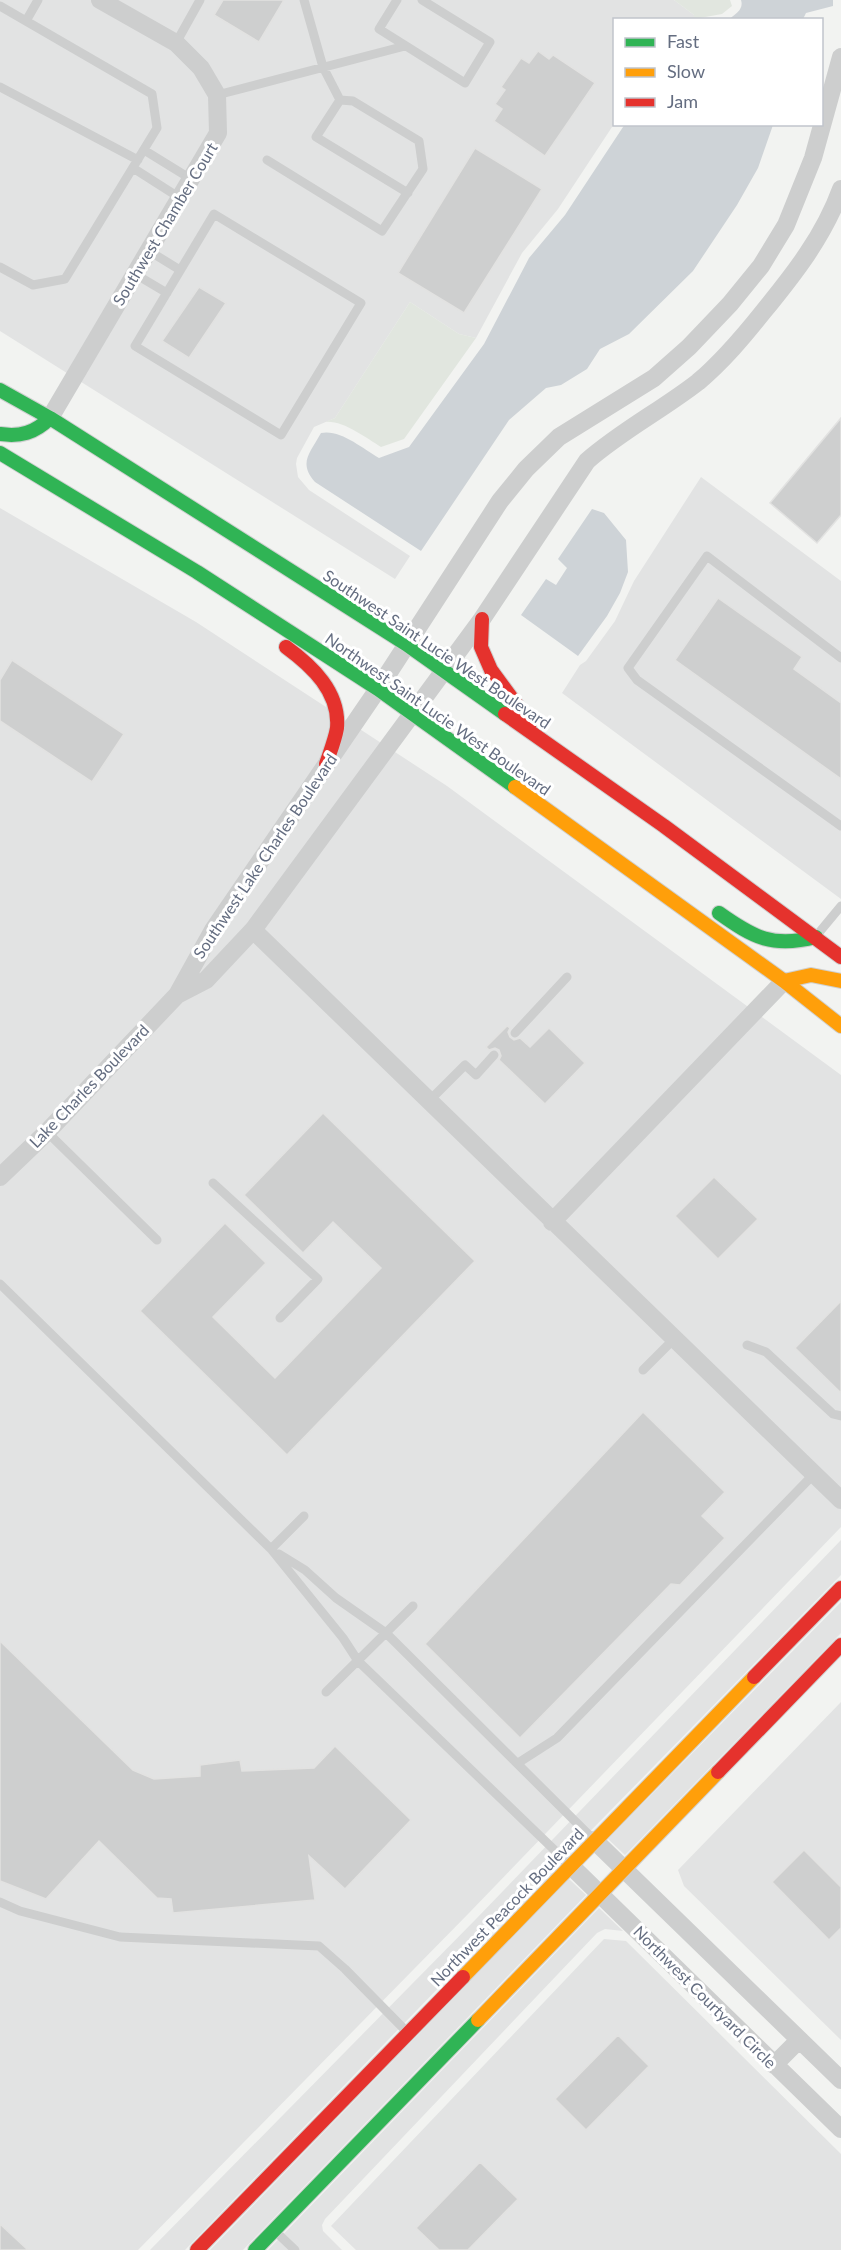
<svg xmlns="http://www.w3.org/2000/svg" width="841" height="2250" viewBox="0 0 841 2250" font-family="Lato,sans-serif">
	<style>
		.built { fill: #e2e3e3 }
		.green { fill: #e1e6df }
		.water { fill: #ced3d7 }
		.building { fill: #cecfcf; stroke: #e2e2e1; stroke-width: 1.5 }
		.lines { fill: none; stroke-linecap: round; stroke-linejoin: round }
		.fast-casing { stroke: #cfd0d0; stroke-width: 16 }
		.slow-casing { stroke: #cfd0d0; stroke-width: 16 }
		.jam-casing { stroke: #cfd0d0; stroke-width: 16 }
		.lane { stroke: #cdcece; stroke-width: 9 }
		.street { stroke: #cdcece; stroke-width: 18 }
		.fast { stroke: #30b455; stroke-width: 14 }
		.slow { stroke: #ff9f0a; stroke-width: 14 }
		.jam { stroke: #e5322d; stroke-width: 14 }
		.labels { text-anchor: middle; stroke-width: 6; stroke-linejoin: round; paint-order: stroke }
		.street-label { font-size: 16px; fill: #646d80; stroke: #fff }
	</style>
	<rect width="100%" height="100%" fill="#f2f3f1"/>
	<path class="built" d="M0,0H674L694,15V19L614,20V124L558,209L522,253L476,338L459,334L410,302L335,418L314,427L297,458L296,464L298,477L309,490L410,556L395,579L0,331Z
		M701,477L841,581V899L562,693L580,665L586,661L615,621L634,581Z
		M0,508L196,622L447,786L841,1075V1527L469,1913L138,2250H0Z
		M841,1540V1575L563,1859L185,2250H150L476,1919Z
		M841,1602V1633L625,1855L608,1839Z
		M841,1702V2040L684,1886L678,1870Z
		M569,1879L586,1895L243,2250H210Z
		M599,1908L623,1931L605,1929L597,1933L325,2219L322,2225L323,2231L342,2250H268Z
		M604,1939L626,1941L841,2154V2250H356L331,2226Z"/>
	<path class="green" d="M674,0H730L732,6L722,14L694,19V15Z
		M410,302L459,334L476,338L404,439L381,447C366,438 343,420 325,422L335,418Z"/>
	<path class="water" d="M741,0H833V6L806,13L803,19H729C736,14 744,9 741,0Z
		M625,124L773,125L758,168L737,205L693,271L629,334L600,349L587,369L561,385L546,388L509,420L421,551L315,482C298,463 310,453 321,433C340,429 362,448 379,458L409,447L484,344L529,258L565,215Z
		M592,509L604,513L626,540L628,572L620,593L607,616L578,656L521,615L546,579L556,585L567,568L558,559Z"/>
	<path class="building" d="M223,0H284L259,42L214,15Z
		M538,51L549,59L553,55L595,83L545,156L494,121L502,109L495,104L505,90L501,87L521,58L529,63Z
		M475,148L542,189L464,313L398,273Z
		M199,287L226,303L189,358L162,341Z
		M841,418V515L817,543L770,503Z
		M718,598L802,657L794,669L841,703V779L675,660Z
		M12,660L124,734L92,782L0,721V680Z
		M507,1026L510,1028L508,1032L510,1037L514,1040L520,1038L530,1047L549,1028L585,1063L545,1104L499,1060L501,1056L499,1050L495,1048L489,1050L486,1047Z
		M323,1113L475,1261L287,1455L140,1311L225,1223L266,1263L213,1317L275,1378L381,1268L333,1222L303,1253L244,1195Z
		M714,1177L758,1219L718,1259L675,1216Z
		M841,1301V1393L795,1348Z
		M643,1412L725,1492L702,1516L725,1538L680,1585L671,1584L520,1738L425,1644Z
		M0,1641L133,1770L154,1779L200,1776V1765L240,1760L242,1771L314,1768L335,1746L411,1820L345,1889L309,1856L315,1900L173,1913L171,1899L157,1898L99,1841L46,1899L0,1881Z
		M804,1850L841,1887V1928L829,1940L772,1882Z
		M618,2035L649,2066L586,2130L555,2099Z
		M480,2162L518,2199L468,2250H439L416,2228Z
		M0,2224L28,2250H0Z"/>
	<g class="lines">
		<g class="fast-casing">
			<path id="fast" d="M0,390L50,418L406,644L505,714
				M0,434C20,437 35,433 50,418
				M0,453L197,572L378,689L515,787
				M719,913C754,938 773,948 816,937
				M255,2250L478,2020"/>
		</g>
		<g class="slow-casing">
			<path id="slow" d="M515,787L784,981L841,1026
				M784,981L811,975L841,981
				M463,1977L754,1677
				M478,2020L718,1772"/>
		</g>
		<g class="jam-casing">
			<path id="jam" d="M482,619L481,647L491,670L530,723
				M286,647C312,666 340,692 337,728C335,740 330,752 326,764
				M505,714L664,826L841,957
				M754,1677L841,1588
				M718,1772L841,1645
				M197,2250L463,1977"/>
		</g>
		<path class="lane" d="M397,0L379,29L465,83L490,42L422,0
			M0,6L152,94L157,128L65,279L33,285L0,267
			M26,21L38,0
			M176,43L200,0
			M0,87L138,160
			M217,95L405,46
			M340,100L316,137L408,193
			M144,150L191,179
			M267,160L382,231L423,169L419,141L353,101L340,100L323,67L304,0
			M133,168L180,198
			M214,214L361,303L281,435L135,346Z
			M149,251L180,270
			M135,274L167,293
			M841,658L707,556L628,668L637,680L841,826
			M817,935L841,906
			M515,1033L567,977
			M429,1101L465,1065L476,1075L494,1055
			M47,1132L157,1240
			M213,1183L318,1279L280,1318
			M0,1284L271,1549L343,1638L358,1661L570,1865
			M747,1345L766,1352L833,1414L841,1416
			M643,1370L674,1339
			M271,1549L304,1516
			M279,1554L305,1570L336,1598L386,1633L594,1840
			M326,1692L413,1606
			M521,1767L518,1763L557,1738L814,1474
			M0,1902L20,1911L120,1937L319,1946L345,1969L407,2032
			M276,2232L295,2250"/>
		<path class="street" d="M50,418L218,133L217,95L201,68L176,43L100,0
			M253,930L841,1500
			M177,995L206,980L253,930L482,619L587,461C621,431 662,410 698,382C723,361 743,337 763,312C794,274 824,236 841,189
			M0,1177L47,1132L177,995L213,930L378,689L500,501L526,469L559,437L654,378L689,347L730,304L761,266L786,225L813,158L841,57
			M552,1222L784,981
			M594,1840L841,2080
			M570,1865L841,2129
			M774,2065L799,2040"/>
		<use href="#fast" class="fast"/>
		<use href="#slow" class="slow"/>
		<use href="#jam" class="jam"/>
	</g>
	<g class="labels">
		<g class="street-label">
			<text transform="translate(165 224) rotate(-59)" y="6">Southwest Chamber Court</text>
			<text transform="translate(437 649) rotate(34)" y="6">Southwest Saint Lucie West Boulevard</text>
			<text transform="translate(438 714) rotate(35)" y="6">Northwest Saint Lucie West Boulevard</text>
			<text transform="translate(265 856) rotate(-56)" y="6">Southwest Lake Charles Boulevard</text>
			<text transform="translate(89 1086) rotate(-46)" y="6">Lake Charles Boulevard</text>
			<text transform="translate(507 1907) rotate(-46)" y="6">Northwest Peacock Boulevard</text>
			<text transform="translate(705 1997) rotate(45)" y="6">Northwest Courtyard Circle</text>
		</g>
	</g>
	<rect x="613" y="18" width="210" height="108" fill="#ffffff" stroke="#c1c5cc" stroke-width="1.5"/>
	<rect x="625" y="38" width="30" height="9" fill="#30b455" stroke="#c1c5cc" stroke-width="1.5"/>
	<text x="667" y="48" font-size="18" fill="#646d80">Fast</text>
	<rect x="625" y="68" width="30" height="9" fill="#ff9f0a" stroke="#c1c5cc" stroke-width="1.5"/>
	<text x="667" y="78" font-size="18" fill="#646d80">Slow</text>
	<rect x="625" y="98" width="30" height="9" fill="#e5322d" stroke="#c1c5cc" stroke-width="1.5"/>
	<text x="667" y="108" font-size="18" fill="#646d80">Jam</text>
</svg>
